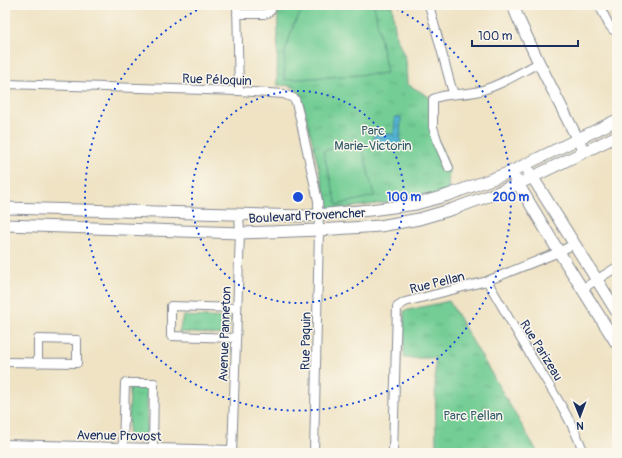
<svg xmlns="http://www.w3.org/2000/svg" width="622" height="458" viewBox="0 0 622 458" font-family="Pangolin,sans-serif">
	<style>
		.grass { fill: url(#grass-tufts); stroke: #477e79 }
		.pitch { fill: #73cd94; stroke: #477e79 }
		.water { fill: url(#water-waves); stroke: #387298 }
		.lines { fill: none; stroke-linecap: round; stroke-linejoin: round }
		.street-casing { stroke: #858991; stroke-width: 10 }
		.secondary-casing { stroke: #858991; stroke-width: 13 }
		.street { stroke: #fff; stroke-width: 8 }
		.secondary { stroke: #fff; stroke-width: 11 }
		.ring { fill: none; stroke: #1d4ed8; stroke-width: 2; stroke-dasharray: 2 4 }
		.labels { text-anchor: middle; stroke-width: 3; stroke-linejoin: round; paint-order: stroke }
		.street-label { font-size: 13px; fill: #1b2f5e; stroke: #fbf7ec }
		.park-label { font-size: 13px; fill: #355e6e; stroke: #fbf7ec }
		.centre { fill: #1d4ed8; stroke: #fbf7ec; stroke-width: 2 }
		.ring-label { font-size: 12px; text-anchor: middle; font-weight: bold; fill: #1d4ed8; stroke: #fbf7ec; stroke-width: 3; stroke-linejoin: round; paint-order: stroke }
	</style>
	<defs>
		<pattern id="grass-tufts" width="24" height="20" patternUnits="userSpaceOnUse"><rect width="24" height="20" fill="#73cd94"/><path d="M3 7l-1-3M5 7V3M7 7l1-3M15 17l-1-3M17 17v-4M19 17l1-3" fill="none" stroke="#63b082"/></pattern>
		<pattern id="water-waves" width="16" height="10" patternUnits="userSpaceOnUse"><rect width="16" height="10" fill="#54b5d3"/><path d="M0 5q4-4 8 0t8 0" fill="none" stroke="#4594ae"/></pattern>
	</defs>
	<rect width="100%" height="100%" fill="#fbf7ec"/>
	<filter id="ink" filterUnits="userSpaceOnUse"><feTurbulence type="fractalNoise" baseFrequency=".025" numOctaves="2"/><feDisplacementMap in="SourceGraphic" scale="8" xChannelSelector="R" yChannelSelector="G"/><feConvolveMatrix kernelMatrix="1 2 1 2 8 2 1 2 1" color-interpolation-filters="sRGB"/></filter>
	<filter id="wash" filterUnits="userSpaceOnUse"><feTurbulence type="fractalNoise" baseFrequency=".012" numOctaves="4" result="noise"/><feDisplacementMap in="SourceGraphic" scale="16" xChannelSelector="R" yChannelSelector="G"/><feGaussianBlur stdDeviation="0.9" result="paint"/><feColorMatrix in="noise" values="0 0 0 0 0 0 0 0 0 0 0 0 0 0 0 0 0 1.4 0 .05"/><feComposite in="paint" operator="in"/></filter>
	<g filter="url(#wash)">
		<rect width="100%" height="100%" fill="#efe3c4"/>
		<path class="grass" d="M278,5H392L396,36L406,60L407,84L433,99V127L449,168L448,195L329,210L301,96C295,85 289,85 277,85Z
			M449,301L538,453H436L435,358H404V311Z
			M183,316L230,318L228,335L179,332Z
			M130,387L147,389V439L128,440Z"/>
		<path class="pitch" d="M306,5H374L387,73L284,80L285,52L294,24Z
			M361,142L374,196L337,205L323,151Z"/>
		<path class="water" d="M395,117H401L400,149L374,148V134H394Z"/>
	</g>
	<g filter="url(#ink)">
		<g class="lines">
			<g class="street-casing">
				<path id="street" d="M237,5L239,91
					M429,5L451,86L454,94
					M599,5L609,25L613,30H617
					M237,14H264L268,13L271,10V5
					M5,84L239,91L284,94L295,99L299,114L318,201L319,230L314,453
					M449,168L438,143L433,127V99C445,93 461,95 475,92C498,87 519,73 539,63
					M487,281C502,306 516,331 531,356C550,387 571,418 584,453
					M582,289L617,267
					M236,338L171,336V306L237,308
					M5,362L77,363V340L38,339V363
					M5,444L232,450
					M123,447L125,383H154L153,448
					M232,453L240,233L239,215
					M393,453L397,307L405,302L487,281L559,252L574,244"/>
			</g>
			<g class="secondary-casing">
				<path id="secondary" d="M513,5L518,18L539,63L581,146
					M528,170L617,312
					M514,177L559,252L617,344
					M5,208L305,216L370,210L416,204L448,195L508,173L617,120
					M5,225L240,233L319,230L380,226L419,219L453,209L491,195L518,184L617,136"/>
			</g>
			<use href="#street" class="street"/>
			<use href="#secondary" class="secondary"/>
		</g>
	</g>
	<g class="ring">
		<circle cx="298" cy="197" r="106"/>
		<path d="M391 6A213 213 0 1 1 205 6"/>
	</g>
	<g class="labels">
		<g class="street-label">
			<text transform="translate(217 79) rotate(2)" y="5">Rue Péloquin</text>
			<text transform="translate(307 215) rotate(-3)" y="5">Boulevard Provencher</text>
			<text transform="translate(437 282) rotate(-14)" y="5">Rue Pellan</text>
			<text transform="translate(224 334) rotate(-88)" y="5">Avenue Panneton</text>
			<text transform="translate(305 341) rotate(-89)" y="5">Rue Paquin</text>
			<text transform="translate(542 350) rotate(58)" y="5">Rue Parizeau</text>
			<text transform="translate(119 435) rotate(1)" y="5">Avenue Provost</text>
		</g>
		<g class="park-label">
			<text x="373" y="135">Parc<tspan x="373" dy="15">Marie-Victorin</tspan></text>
			<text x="473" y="420">Parc Pellan</text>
		</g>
	</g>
	<circle cx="298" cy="197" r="6" class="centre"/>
	<g class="ring-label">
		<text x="404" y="201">100 m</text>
		<text x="511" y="201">200 m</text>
	</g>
	<rect width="622" height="458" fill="none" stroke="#fbf7ec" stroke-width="20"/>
	<g transform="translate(580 416) rotate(179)" stroke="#fbf7ec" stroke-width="3" paint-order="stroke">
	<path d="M0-3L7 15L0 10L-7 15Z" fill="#1b2f5e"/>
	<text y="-6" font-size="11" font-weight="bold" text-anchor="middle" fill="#1b2f5e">N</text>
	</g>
	<path d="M472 40v6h106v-6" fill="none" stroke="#1b2f5e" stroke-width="2"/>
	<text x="478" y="40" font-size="12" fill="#1b2f5e" stroke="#fbf7ec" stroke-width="3" paint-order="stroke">100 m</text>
</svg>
